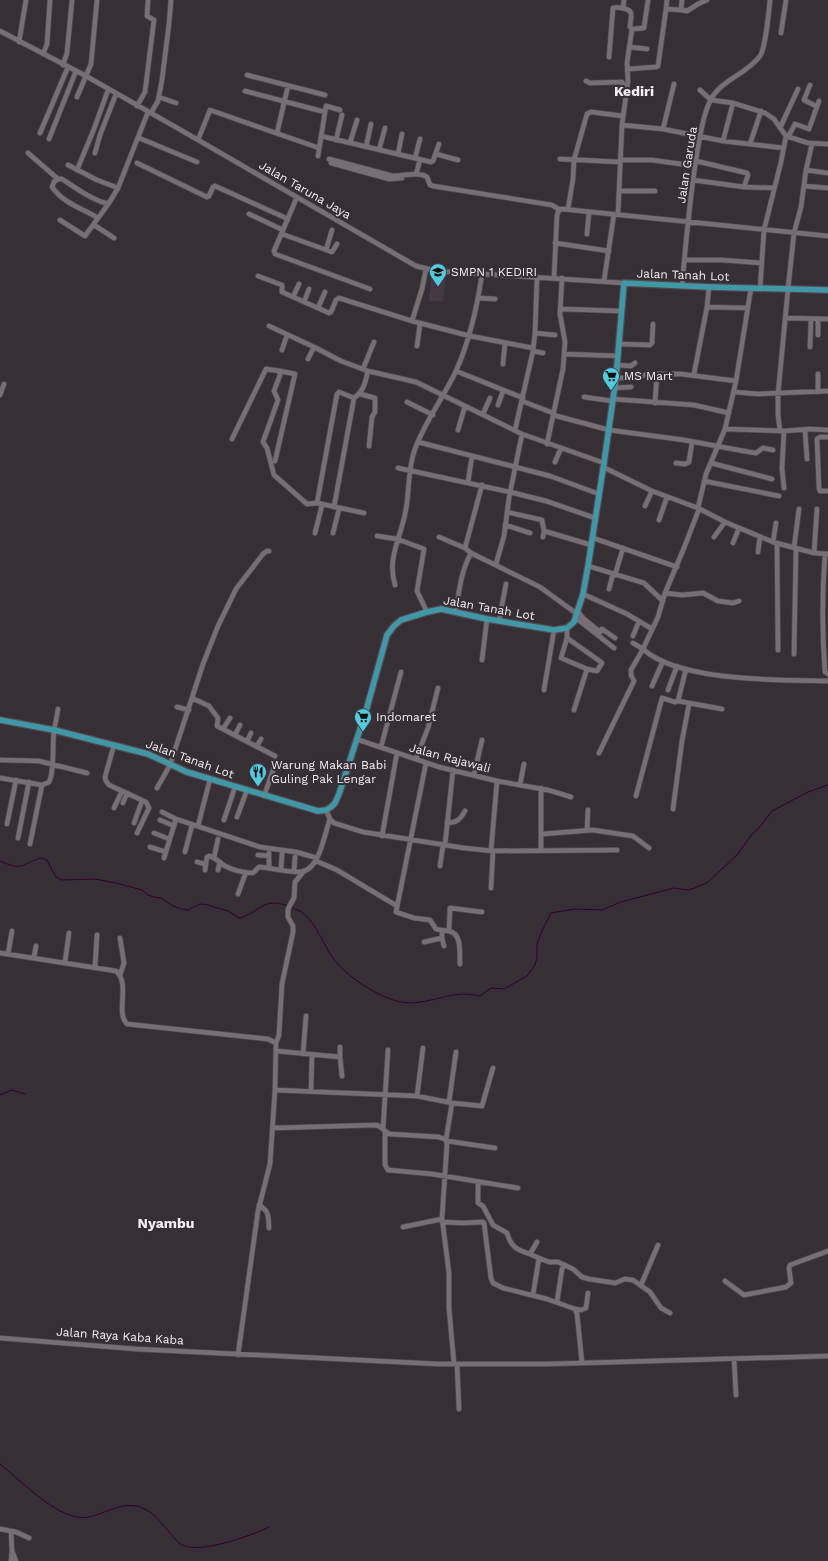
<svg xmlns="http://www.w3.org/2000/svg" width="828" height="1561" viewBox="0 0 828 1561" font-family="'Work Sans',sans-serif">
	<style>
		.built { fill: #453943 }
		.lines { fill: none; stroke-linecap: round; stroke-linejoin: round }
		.stream { stroke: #320030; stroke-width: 1 }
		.minor-casing { stroke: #504b50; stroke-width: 6 }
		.major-casing { stroke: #504b50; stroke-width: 8 }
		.minor { stroke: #786f76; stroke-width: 4.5 }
		.major { stroke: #4197a5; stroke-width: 5.5 }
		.labels { text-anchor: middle; stroke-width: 4; stroke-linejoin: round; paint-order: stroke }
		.street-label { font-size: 12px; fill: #f3eef2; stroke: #362f35 }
		.poi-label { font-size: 12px; fill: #f3eef2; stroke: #362f35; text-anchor: start }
		.quarter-label { font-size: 14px; font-weight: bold; fill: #f3eef2; stroke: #362f35 }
	</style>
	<rect width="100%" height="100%" fill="#362f35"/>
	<path class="built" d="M432,272L446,273L443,301H429Z"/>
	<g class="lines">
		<path class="stream" d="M0,861C25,872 20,864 41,858L47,860L56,877L62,880L95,879L116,883L142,890L148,895L154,897L161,898L173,906L182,909L188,910L200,904L208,905L228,911L239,918C252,916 262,902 275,903C279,903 284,905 288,906
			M291,907C295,909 301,911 304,914C317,925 323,944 333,958C346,976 379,998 401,1002C420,1006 444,995 462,994C468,994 474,995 480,996L491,988L504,989L527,976L535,965L537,958V944L542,931L551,913L575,909L602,910L621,902L674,888L688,890L695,888L708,882L737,855L752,834L758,829L772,811L808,792L828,785
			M0,1095L12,1090L25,1094
			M0,1464C22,1481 60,1523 89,1517C103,1514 120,1503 136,1506C156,1510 165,1530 179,1543C194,1557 253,1535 269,1527"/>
		<g class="minor-casing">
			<path id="minor" d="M667,0L666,9L681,10L687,11L698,4L707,0
				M623,8L624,0
				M681,10L682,0
				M0,31L86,76L186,133L416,266L436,271L624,283
				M781,33L786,0
				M19,42L26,0
				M630,47L647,49
				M43,54L47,44L50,0
				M609,57L613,8C618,7 629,8 631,13C632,17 630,23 630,27L632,29
				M63,65L67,53L72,0
				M628,69L656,67L658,66L666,9
				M247,75L325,95
				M586,81L590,83L622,82L626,89
				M810,85L804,100L816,106
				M700,90L711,100L733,103L765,113L774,119L786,136L808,143L828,144
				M245,91L321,111
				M77,97L91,64L97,0
				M159,97L176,103
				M137,106L145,92L154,20L147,16L148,0
				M151,113L158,101L162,80L169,24L171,0
				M622,125L663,129L723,141L784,148
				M780,128L798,89
				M663,129L674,84
				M40,133L68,67
				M277,133L288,86
				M321,136L431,162L433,161L439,144
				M788,137L795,124L809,129L819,101
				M139,138L197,162
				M49,139L76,71
				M198,140L210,110L319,148
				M336,140L342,115
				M723,141L733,103
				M350,143L357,120
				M750,144L761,111
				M366,147L371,124
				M379,150L385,128
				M28,153L58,179
				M95,153L100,135L116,94
				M398,154L402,134
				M436,154L458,160
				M318,156L326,106L340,110
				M415,158L420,139
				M329,159L393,176L416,174L423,175L427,177L430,185L433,186L552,205L560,210
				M560,159L620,162
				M620,160H652L695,166
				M696,161L747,173L748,175L744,187
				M137,163L207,197L209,196L213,187L215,186L288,219
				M331,163L389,179L402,178V175
				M68,165L97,180L118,188
				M77,170L94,129L108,90
				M806,170L828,173
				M416,174L420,160
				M693,180L744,187L774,188
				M804,186L828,188
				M619,191H655
				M297,197L274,251L275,254L370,289
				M568,209L573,179L574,160L587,114L591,112L623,116
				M249,214L283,230
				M618,214L622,125L628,81L627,63L632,29L644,28L648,0
				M98,218C82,208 64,204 52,187L54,182L58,179H62C71,185 99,205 109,203L118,188L148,112
				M60,220L85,236L109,203
				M94,225L114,238
				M282,234L332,252L337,244
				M587,234L589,212
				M555,243L609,251
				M326,250L332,230
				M685,260H722L761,263
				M258,276L282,285V292L329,313L331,312L336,300L339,298L412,321L470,336L533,348
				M554,278L557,215L559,210L562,209L828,236
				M604,281L614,214
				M682,286C686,240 690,193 698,147C701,132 703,115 710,101C721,79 746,75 760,56C765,49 769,11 770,0
				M760,289L764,230L781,162L786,136
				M293,297L299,284
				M478,298L495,299
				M304,302L309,289
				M707,307L748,308
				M318,308L325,292
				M560,309L621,311
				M786,318L828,319
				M412,321L422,289L426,269
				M269,326L314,347L341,361L368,371L416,382L522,434L604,463
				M535,333L555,335
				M818,335V319
				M619,344L650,345L652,343L653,324
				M417,346L420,324
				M810,347L811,319
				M282,350L287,335
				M533,351L543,353
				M564,354L618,356
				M308,359L314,347
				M503,364L505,343
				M617,365L631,366L635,363
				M363,369L374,342
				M456,371L523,398
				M694,374L707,307L709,287
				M616,378H636L648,374H681L736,381
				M614,388L631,387
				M734,392L758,394L828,391
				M818,392V374
				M360,394L375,398V412L372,417L369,446
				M0,395L4,384
				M584,397L612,401
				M613,399L694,405L729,413
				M522,401L553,413
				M407,402L433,415
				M655,403L657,374
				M498,405L503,391
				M483,414L490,398
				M553,415L609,430L684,440L749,452L756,453L763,448L773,450
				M725,429L784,431L810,429L828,430
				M458,430L465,406
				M515,430L533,351L535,333L537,278
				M805,430L807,459
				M780,431L778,415V394L788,289L794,233L801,207L806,170L812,144
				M828,437H820L817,439L819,488L820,491H828
				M232,439L266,369L280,371V375L274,391L278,400L263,442L267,448L274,475L307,504L317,503L364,513
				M418,442L550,476L599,494
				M547,444L563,369L565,342L560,314L562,278
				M275,461L295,374L280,371
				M555,462L561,448
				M676,463L685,464L689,462L692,442
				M711,463L772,479
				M603,467L652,491L698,508L725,522L773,542L814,553L828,554
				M398,468L510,492L546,501L595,518
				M704,481L779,496
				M468,482L472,456
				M784,488L782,468L784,431
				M317,503L337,394L339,392L354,398
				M645,506L652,491
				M334,507L354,398C364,391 365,383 368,371
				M698,508L706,474L725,429L736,381L751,288
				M699,509L684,548L665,593L658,617L643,649C679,682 780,680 828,681
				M507,512L542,520L544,531L543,537
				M659,520L667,497
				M505,525L530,533
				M544,531L591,545
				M315,533L322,505
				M333,533L339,509
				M377,536L397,539L424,549L417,591L427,612
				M439,537L465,548L471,553L540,587L577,614
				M714,537L725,522
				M593,538L677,567
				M773,542L776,523
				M733,543L739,528
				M777,544L778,650
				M465,548L482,485
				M794,548L799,509
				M758,552L760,537
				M814,553L817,509
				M825,554C822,593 822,633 825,672L828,674
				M496,564L504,536L509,498L522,434
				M588,566L644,583L663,601
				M615,575L623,548
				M395,585C387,558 400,540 405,514C410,493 407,470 415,449C425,421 444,397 456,371C470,340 477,308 482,274
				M609,589L613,574
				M665,593L682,595L703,593L718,601L733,603L739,601
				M583,594L627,614L652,629
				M456,612C459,591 461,571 471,553
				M578,612L584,619L600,632L602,629L615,638
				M576,618L614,648
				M499,621L506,584
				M633,636L639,621
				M567,638L601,662L602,663L597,671L587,669L561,658L567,638V628
				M794,654L796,549
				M482,660L487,619
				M652,686L663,661
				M544,690L554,630
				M668,690L677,666
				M192,698L209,706L218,718L217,726L275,756
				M678,701L686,669
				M177,707L189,710
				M574,710L587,669
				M223,729L230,718
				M235,735L240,725
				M356,739L439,767L497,781L548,790L571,797
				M247,741L251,733
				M114,745L105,777L106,781L109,785L146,802L149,808L137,833
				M257,746L261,739
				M381,747L401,672
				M599,753L634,681L631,675V670L643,649L633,643
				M416,759L428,728L438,688
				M0,760L39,761L87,773
				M426,763L396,912L414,918L430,920L436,929C441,931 445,930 449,931C463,934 459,954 460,964
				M474,775L482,740
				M0,778L42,785L49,782C55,770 52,745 54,731C55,724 57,717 58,709
				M520,785L524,764
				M157,788L170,765L203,664L218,626L236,589L263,554L267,551H269
				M264,796L276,762
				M636,796L662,698L675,702L678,701L722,709
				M123,803L127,793
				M114,808L122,791
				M673,809L682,741L689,704
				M326,810L330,819L334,823L363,832L464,848L493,851L617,850
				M162,812L176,819
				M237,817L247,790
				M160,820L174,826
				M224,820L235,787
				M447,822C457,824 461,818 465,811
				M134,823L142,801
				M7,824L16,780
				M198,826L210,779
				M587,830L588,810
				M154,833L169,839
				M542,834L593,830L633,836L649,848
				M382,836L397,753
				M18,838L29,782
				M30,844L42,785
				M445,845L453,770
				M150,847L166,852
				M541,850V788
				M491,851L497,781
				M185,852L192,825
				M258,855L269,856
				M164,858L176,819L260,847L296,852L317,858
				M214,858L218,839
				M316,861L337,870L397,906
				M197,862L205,864
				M440,866L443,845
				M269,868V853
				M281,869L282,854
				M205,870L207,857L209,856C216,858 219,862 225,866C233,870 244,873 253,873L259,867C272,868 286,872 299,872C320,872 324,834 330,819
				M218,870L220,862
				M294,871L295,857
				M491,888L493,851
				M238,894L246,872
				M449,931L450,908L482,912
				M120,938L124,963L120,975
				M442,938L444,946
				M424,942L442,938V931
				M0,953L116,971C131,984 115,1012 127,1024L268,1039L276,1043L275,1090L270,1164L258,1211L238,1355
				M8,954L12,931
				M34,957L36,946
				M65,962L69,933
				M95,967L97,935
				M276,1043L279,1035L282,984L293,932V926L288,917V909L294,898L295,882L304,871
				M277,1051L340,1057L342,1076
				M303,1054L306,1016
				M340,1057V1047
				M275,1090L417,1096L452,1103L482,1106L493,1068
				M311,1091L312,1055
				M417,1096L423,1048
				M449,1102L456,1052
				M273,1128L376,1125C382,1126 384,1132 390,1134L439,1137L446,1140L447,1144L442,1218L449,1273V1308L454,1364
				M383,1129L388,1050
				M385,1132V1165L388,1170L432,1174L518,1188
				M446,1140L452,1103
				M447,1141L495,1148
				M478,1182V1203L483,1206L493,1225L507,1233C511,1247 517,1250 530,1254
				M259,1205C270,1212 268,1216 269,1228
				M442,1222L462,1223L483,1222L484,1223L491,1278L493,1283L503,1288L547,1299L575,1309L577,1314L582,1363
				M403,1227L442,1219
				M539,1258L549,1262H558L573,1269L582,1277L589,1279L615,1283L625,1279L633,1280L650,1292L661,1308L670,1313
				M725,1281L744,1295L786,1287L791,1283L789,1268L790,1265L828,1251
				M641,1285L658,1245
				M533,1295L539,1258L530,1254L537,1242
				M557,1302L562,1269L565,1265
				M575,1309L581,1310L586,1308L588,1293
				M0,1338L136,1349L438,1364H548L828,1356
				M734,1359L736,1395
				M457,1364L459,1409
				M0,1529L16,1532L29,1538
				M12,1551L16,1561
				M11,1561L12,1551L11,1531"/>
		</g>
		<g class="major-casing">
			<path id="major" d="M0,720L54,730L148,754L187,772L318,811L326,810L331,807L335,803L339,794L366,711L387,635L394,626L401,620L427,612L441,609L487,619L554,630L567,628L574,622L583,594L588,566L604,463L616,378L624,283L709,287L828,290"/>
		</g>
		<use href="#minor" class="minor"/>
		<use href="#major" class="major"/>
	</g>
	<defs>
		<g id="school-pin" transform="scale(0.9)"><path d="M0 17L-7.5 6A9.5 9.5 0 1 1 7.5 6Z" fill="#54cadd" stroke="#362f35"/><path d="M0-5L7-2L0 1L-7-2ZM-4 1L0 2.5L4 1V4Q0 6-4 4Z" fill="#111"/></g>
		<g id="supermarket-pin" transform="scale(0.9)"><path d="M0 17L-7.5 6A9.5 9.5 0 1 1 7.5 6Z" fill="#54cadd" stroke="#362f35"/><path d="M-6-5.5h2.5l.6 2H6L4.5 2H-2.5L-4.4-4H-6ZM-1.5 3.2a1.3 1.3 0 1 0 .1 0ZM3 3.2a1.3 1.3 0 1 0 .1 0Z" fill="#111"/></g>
		<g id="restaurant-pin" transform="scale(0.9)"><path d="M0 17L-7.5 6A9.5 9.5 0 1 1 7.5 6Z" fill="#54cadd" stroke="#362f35"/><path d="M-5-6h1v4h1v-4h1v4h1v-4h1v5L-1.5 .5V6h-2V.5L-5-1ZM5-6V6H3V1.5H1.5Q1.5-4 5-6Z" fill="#111"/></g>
	</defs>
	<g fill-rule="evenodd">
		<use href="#school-pin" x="438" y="272"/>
		<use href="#supermarket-pin" x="611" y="376"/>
		<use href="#supermarket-pin" x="363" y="717"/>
		<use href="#restaurant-pin" x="258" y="772"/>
	</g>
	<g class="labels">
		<g class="street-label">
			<text transform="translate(687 165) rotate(-81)" y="4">Jalan Garuda</text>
			<text transform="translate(305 190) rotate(30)" y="4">Jalan Taruna Jaya</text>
			<text transform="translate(683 275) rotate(2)" y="4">Jalan Tanah Lot</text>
			<text transform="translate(489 608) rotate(10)" y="4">Jalan Tanah Lot</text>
			<text transform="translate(450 758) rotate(15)" y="4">Jalan Rajawali</text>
			<text transform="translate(190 759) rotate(20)" y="4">Jalan Tanah Lot</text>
			<text transform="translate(120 1336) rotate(4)" y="4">Jalan Raya Kaba Kaba</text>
		</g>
		<g class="poi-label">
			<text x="451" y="276">SMPN 1 KEDIRI</text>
			<text x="624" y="380">MS Mart</text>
			<text x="376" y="721">Indomaret</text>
			<text x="271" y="769">Warung Makan Babi<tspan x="271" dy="14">Guling Pak Lengar</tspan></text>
		</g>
		<g class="quarter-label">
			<text x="634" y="96">Kediri</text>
			<text x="166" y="1228">Nyambu</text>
		</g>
	</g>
</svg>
